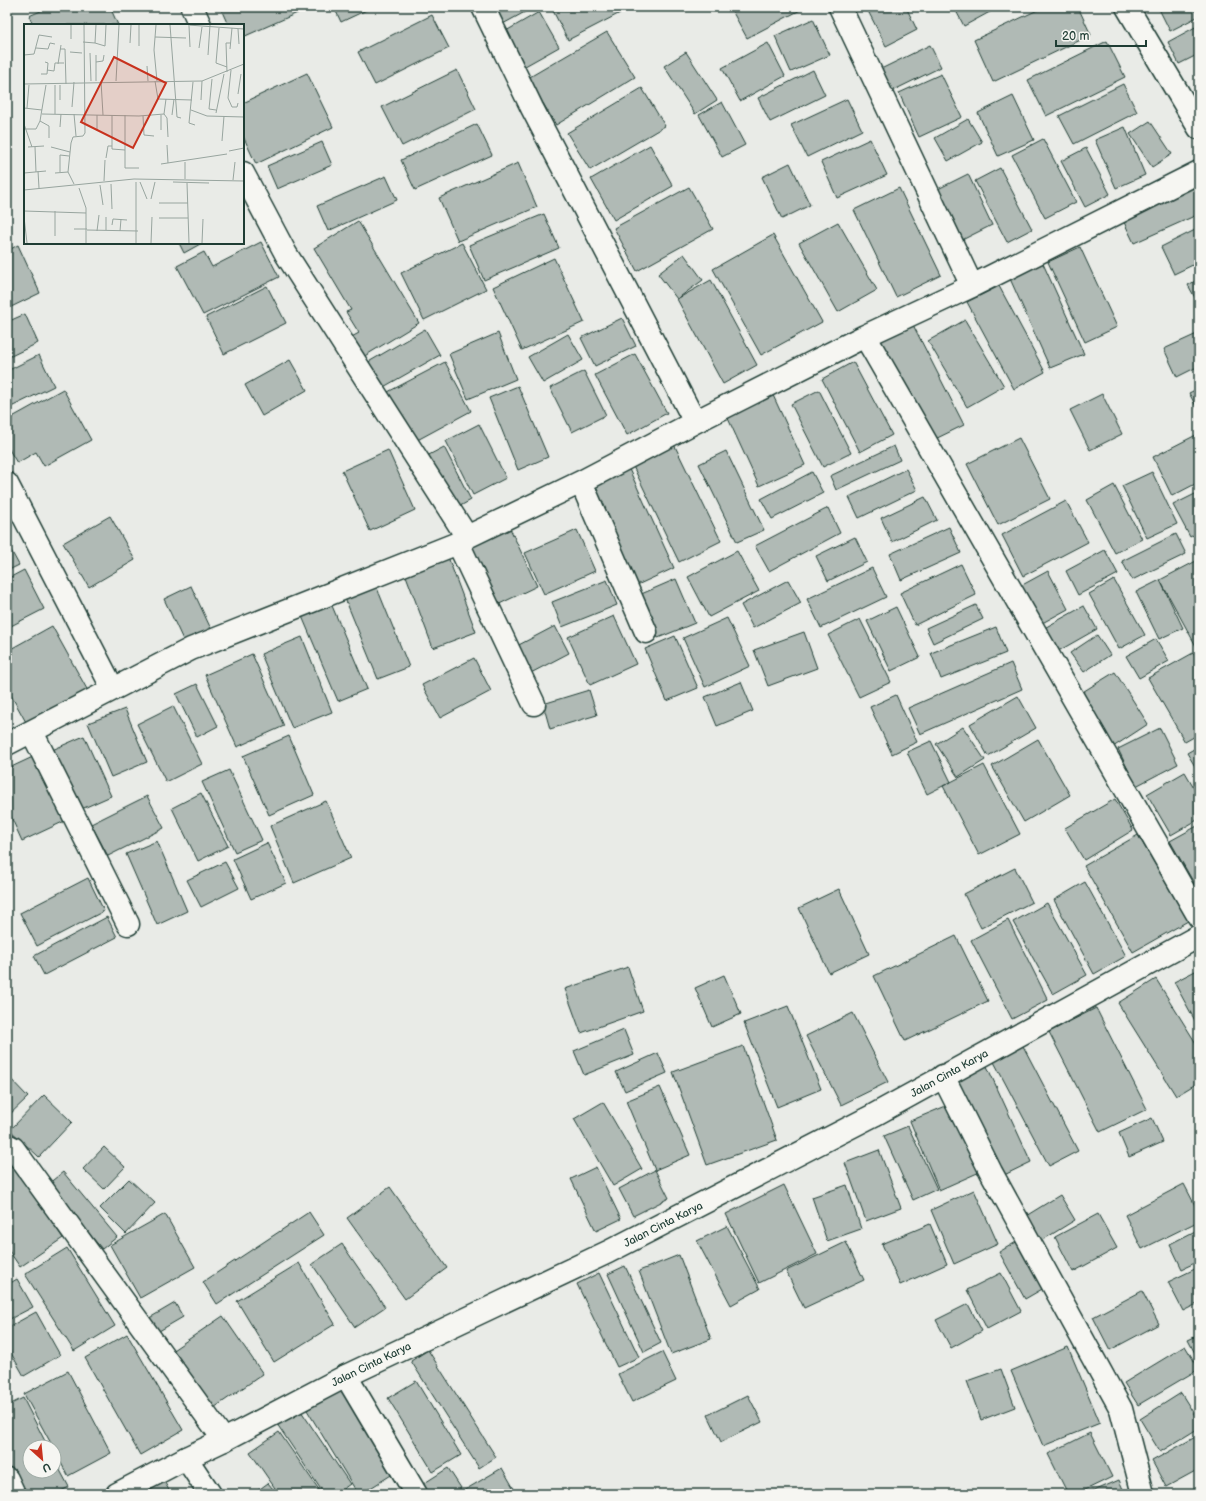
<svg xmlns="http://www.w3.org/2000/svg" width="1206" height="1501" viewBox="0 0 1206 1501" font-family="'Balsamiq Sans',sans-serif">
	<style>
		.building { fill: #b0bab5; stroke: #1f3d34 }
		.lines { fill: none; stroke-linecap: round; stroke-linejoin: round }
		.minor-casing { stroke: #1f3d34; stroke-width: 25 }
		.tertiary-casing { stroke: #1f3d34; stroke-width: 25 }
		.minor { stroke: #f6f6f2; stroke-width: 22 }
		.tertiary { stroke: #f6f6f2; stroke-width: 22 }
		.labels { text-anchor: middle; stroke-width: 3; stroke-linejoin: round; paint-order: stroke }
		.street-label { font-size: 11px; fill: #1f3d34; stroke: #f6f6f2 }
		.inset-road { fill: none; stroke: #98a59f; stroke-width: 1 }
		.view { fill: #c8321e; fill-opacity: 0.15; stroke: #c8321e; stroke-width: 2 }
		.inset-edge { fill: none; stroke: #1f3d34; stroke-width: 2 }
	</style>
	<rect width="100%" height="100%" fill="#e9ebe7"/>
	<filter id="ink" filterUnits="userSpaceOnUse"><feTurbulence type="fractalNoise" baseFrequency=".025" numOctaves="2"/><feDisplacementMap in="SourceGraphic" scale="8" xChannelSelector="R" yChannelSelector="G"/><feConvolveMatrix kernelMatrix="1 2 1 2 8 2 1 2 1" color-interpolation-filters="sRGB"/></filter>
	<g filter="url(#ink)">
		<path class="building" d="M50,7H110L118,25H33L29,16Z
			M220,7H311L243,37V25H228Z
			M334,7H373L341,22Z
			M491,7H534L501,25Z
			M551,7H619L622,12L568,40Z
			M730,7H806L747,38Z
			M866,7H906L917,30L886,46Z
			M954,7H999L964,26Z
			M1044,7H1078L1091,35L993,82L974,40Z
			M1158,7H1199V16L1170,31Z
			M539,12L559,47L518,70L499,35Z
			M432,15L449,48L375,85L358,52Z
			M813,19L830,55L791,72L775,36Z
			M1199,25V54L1179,64L1168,42Z
			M607,32L635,77L556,125L528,78Z
			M1107,41L1125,77L1046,116L1028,80Z
			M768,43L785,76L740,101L722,68Z
			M930,45L941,67L892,91L881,69Z
			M686,52L717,100L695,114L664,66Z
			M457,70L476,109L402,146L382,107Z
			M813,70L825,95L770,122L758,98Z
			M307,73L333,127L256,164L243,136V103Z
			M941,74L962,117L919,137L899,93Z
			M1123,84L1137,112L1074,144L1059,116Z
			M642,88L665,126L590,170L567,133Z
			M1013,96L1034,140L998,156L978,113Z
			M847,99L862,130L807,157L791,125Z
			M722,102L745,145L722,157L699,115Z
			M968,119L982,142L948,161L935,138Z
			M1150,121L1172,154L1152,167L1130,134Z
			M477,124L492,155L415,190L401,160Z
			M1125,127L1145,175L1116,188L1095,140Z
			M870,139L887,175L837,198L821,162Z
			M1043,139L1076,202L1045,218L1012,155Z
			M322,142L332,165L277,189L267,166Z
			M650,145L673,186L614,220L591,179Z
			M1086,148L1110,194L1085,207L1061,161Z
			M518,163L537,207L458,241L439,198Z
			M790,163L810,205L782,219L762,177Z
			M1000,168L1032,229L1007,242L975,181Z
			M968,174L992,225L956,243L932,192Z
			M386,176L397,200L328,231L317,206Z
			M1199,183V214L1134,243L1122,218Z
			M689,187L713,229L637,271L614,228Z
			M899,188L941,275L896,297L854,210Z
			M544,214L559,248L484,280L469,245Z
			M358,221L419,323L358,360L346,340L359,333L346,312L351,310L314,248Z
			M838,222L877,290L838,312L799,243Z
			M1199,228V262L1174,274L1161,247Z
			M773,235L822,322L761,355L713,269Z
			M261,242L279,277L203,315L177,266L204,252L212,267Z
			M179,243H202L184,253Z
			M462,243L486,289L424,320L401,273Z
			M18,245L40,293L7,309V251Z
			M1080,247L1117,327L1085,342L1048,262Z
			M684,254L703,280L677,299L658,274Z
			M1040,257L1084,354L1050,368L1007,272Z
			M554,258L584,322L522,350L493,287Z
			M1199,279V305L1188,285Z
			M711,280L757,365L723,384L677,299Z
			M267,286L286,323L224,354L206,317Z
			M999,286L1045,372L1014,389L967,302Z
			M25,314L38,343L7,358V322Z
			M909,317L964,425L927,443L873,335Z
			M622,318L636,346L595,366L581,338Z
			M965,320L1004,386L967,407L928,341Z
			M425,329L440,355L380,389L365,364Z
			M498,333L516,379L468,399L449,354Z
			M1199,333V366L1177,377L1164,349Z
			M568,334L583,360L543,383L528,357Z
			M635,354L667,413L627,435L595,375Z
			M39,355L54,386L7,409V371Z
			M290,360L307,390L262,416L245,385Z
			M445,362L471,411L410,444L384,394Z
			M853,362L892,435L860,452L822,379Z
			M584,371L606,415L572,432L550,388Z
			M518,386L548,457L518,470L489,398Z
			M1199,388V412L1189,393Z
			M63,389L91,440L44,466L36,452L17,463L7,446V420Z
			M819,390L851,453L823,467L791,404Z
			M772,393L805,465L759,486L726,414Z
			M1102,394L1122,434L1090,450L1070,410Z
			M479,424L506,478L473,495L446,441Z
			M1196,435L1199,440V482L1172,496L1153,457Z
			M671,438L721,541L679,562L629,458Z
			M1019,438L1050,499L998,525L967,464Z
			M894,446L900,460L836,490L830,476Z
			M444,447L471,500L453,510L425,457Z
			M388,450L415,510L370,531L342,471Z
			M726,451L764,530L737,542L699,464Z
			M628,467L674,568L635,586L589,485Z
			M906,469L917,490L859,518L849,497Z
			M812,472L823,493L772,519L761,499Z
			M1152,472L1177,524L1147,538L1122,486Z
			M1114,485L1142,539L1115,553L1087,500Z
			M1199,492V532L1190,537L1173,505Z
			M925,497L937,520L892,542L881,518Z
			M1066,501L1088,542L1023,576L1002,535Z
			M828,508L840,533L769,571L755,546Z
			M110,516L135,560L89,587L63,543Z
			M508,524L537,586L491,608L462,546Z
			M949,527L961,553L901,580L890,554Z
			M577,530L595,571L544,594L525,553Z
			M1176,534L1186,554L1132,580L1122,561Z
			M855,537L867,562L828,581L816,556Z
			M7,543L19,565L7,571Z
			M445,549L476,632L433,648L402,565Z
			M1105,550L1118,574L1078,595L1066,571Z
			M737,551L759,591L709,617L688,577Z
			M1198,560L1199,562V644L1196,646L1160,580Z
			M961,564L976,595L915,625L900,593Z
			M872,568L886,597L821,628L807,599Z
			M24,570L44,609L7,628V579Z
			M1048,571L1068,609L1035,627L1015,589Z
			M676,579L695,623L658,638L639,595Z
			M607,580L617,605L562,627L552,602Z
			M788,580L801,603L753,628L741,605Z
			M1114,580L1145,635L1119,649L1089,594Z
			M1160,580L1183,628L1159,639L1136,592Z
			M375,583L409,667L378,679L344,596Z
			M191,586L211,629L184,642L164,599Z
			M330,601L367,689L338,701L301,614Z
			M976,605L983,619L933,643L926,628Z
			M1084,606L1097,629L1053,654L1039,631Z
			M896,607L920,657L891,671L867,621Z
			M614,616L636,664L590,685L568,637Z
			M727,618L750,666L705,687L683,638Z
			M860,619L891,682L859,697L828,635Z
			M52,626L88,691L27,724L7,688V651Z
			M555,626L569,653L527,675L513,648Z
			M996,627L1006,653L941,679L931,653Z
			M804,632L817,668L768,686L754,650Z
			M1097,635L1110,655L1084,672L1070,653Z
			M675,636L698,688L667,701L645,649Z
			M302,637L332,712L292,728L261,654Z
			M1156,639L1169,661L1139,678L1126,656Z
			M1193,653L1199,664V734L1185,742L1148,678Z
			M252,654L284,726L237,747L205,675Z
			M474,658L491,691L440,718L422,685Z
			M1011,663L1022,689L920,734L908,708Z
			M1115,672L1148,724L1110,749L1076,696Z
			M741,682L753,711L717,726L705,697Z
			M197,684L218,726L197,737L176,694Z
			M589,690L597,715L550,729L543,704Z
			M896,695L917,742L892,754L870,707Z
			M1018,696L1036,728L988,756L970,724Z
			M173,706L202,764L166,782L137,724Z
			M125,709L147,762L111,777L88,723Z
			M963,727L985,760L958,777L936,744Z
			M1160,728L1178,764L1136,786L1118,749Z
			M84,736L111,796L77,811L50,751Z
			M289,736L314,795L269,815L243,756Z
			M1038,739L1070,795L1024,822L992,766Z
			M931,741L951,782L927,794L907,752Z
			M1199,746V773L1187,753Z
			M37,755L67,820L22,841L7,808V769Z
			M984,765L1020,834L979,855L943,786Z
			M229,770L262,840L235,852L202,782Z
			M1185,772L1199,796V819L1171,835L1147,794Z
			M201,793L228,846L198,861L172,808Z
			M147,796L164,828L108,856L91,824Z
			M1115,799L1133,830L1084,860L1065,828Z
			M326,801L351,858L294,883L270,826Z
			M1199,825V892L1170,841Z
			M1138,835L1188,921L1133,952L1084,866Z
			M157,841L187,911L157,925L126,854Z
			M267,843L286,883L251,899L233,859Z
			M225,862L239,888L201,907L187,880Z
			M1015,868L1032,902L981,928L964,894Z
			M88,878L104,911L37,946L20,913Z
			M1085,882L1126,956L1094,974L1054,900Z
			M839,889L869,954L829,973L799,908Z
			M1047,903L1087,975L1053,994L1013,922Z
			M107,917L117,937L44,975L34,956Z
			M1008,920L1048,1000L1012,1019L971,940Z
			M956,936L988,1001L905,1041L874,976Z
			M628,967L643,1011L581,1033L565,989Z
			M1199,969V1028L1174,982Z
			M724,975L741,1014L712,1027L695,988Z
			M1156,979L1199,1048V1082L1176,1096L1118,1003Z
			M788,1006L821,1089L777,1107L744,1023Z
			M1096,1008L1147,1109L1100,1132L1049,1032Z
			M853,1013L888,1082L841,1105L806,1036Z
			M624,1030L634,1055L584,1075L574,1051Z
			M1022,1044L1078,1151L1049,1166L993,1060Z
			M743,1046L777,1140L707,1165L673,1072Z
			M658,1053L667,1073L625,1091L616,1072Z
			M986,1064L1031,1162L998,1178L953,1079Z
			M7,1075L28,1097L7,1117Z
			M660,1087L690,1155L655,1170L626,1101Z
			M44,1095L72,1122L39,1157L10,1130Z
			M603,1102L642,1169L613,1186L574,1119Z
			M953,1103L982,1171L939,1190L910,1121Z
			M1152,1118L1163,1142L1129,1157L1119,1133Z
			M908,1126L937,1189L913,1200L884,1136Z
			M104,1147L125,1167L104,1189L83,1169Z
			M879,1150L901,1208L866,1221L845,1163Z
			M7,1156L63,1238L20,1267L7,1248Z
			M596,1167L621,1219L596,1231L571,1179Z
			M655,1170L669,1198L633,1216L619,1189Z
			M63,1172L117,1237L102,1249L48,1184Z
			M129,1179L155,1203L126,1234L100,1208Z
			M1184,1184L1199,1213V1221L1142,1249L1125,1215Z
			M784,1185L817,1254L759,1283L726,1214Z
			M847,1185L861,1229L827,1241L812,1197Z
			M390,1187L447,1268L405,1299L347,1218Z
			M974,1190L998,1244L954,1264L931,1210Z
			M1060,1195L1075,1220L1036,1244L1021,1219Z
			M309,1212L324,1235L217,1304L203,1282Z
			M165,1214L195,1267L140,1298L110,1245Z
			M1098,1214L1117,1248L1073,1272L1055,1237Z
			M930,1224L947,1264L900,1285L882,1244Z
			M727,1226L760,1289L731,1305L697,1241Z
			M1199,1229V1261L1182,1269L1170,1244Z
			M1018,1241L1044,1288L1025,1299L999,1252Z
			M846,1242L864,1280L804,1308L786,1271Z
			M342,1244L385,1307L355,1327L312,1264Z
			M67,1248L115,1326L74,1351L25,1274Z
			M679,1255L711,1339L671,1354L639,1271Z
			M299,1263L335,1324L274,1362L237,1301Z
			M625,1266L661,1343L644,1352L608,1274Z
			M1199,1267V1303L1183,1311L1168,1282Z
			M599,1273L639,1357L617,1367L577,1284Z
			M1001,1273L1021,1311L987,1329L967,1290Z
			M17,1279L33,1307L10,1319L7,1313V1285Z
			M1142,1291L1159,1324L1110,1350L1093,1317Z
			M175,1303L183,1317L154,1334L146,1320Z
			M968,1304L982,1331L951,1348L936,1320Z
			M36,1312L60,1355L24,1376L7,1346V1328Z
			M223,1316L263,1374L208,1412L167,1354Z
			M127,1334L183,1430L140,1455L85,1358Z
			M1199,1335V1361L1188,1340Z
			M1185,1346L1199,1369L1138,1405L1124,1383Z
			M1068,1347L1100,1423L1043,1446L1011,1371Z
			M428,1350L496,1457L479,1468L411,1361Z
			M662,1352L676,1381L632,1402L618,1374Z
			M1001,1369L1015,1407L981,1420L967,1381Z
			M68,1371L111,1453L68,1476L54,1450V1447H53L24,1394Z
			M416,1381L461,1455L433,1472L388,1398Z
			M344,1388L396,1472L361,1494H358L307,1410Z
			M1181,1393L1199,1422V1428L1160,1452L1140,1419Z
			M748,1395L762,1422L721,1442L708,1415Z
			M23,1398L48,1447H30V1471H54V1459L69,1487L55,1494H20L7,1469V1406Z
			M299,1408L350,1484L336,1494H324L277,1424Z
			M279,1432L322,1494H279L250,1452Z
			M1090,1433L1112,1477L1077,1494H1068L1048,1454Z
			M1199,1435V1469L1166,1487L1152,1461Z
			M448,1468L461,1488L452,1494H425L420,1486Z
			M502,1468L517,1494H458Z
			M1119,1480L1125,1494H1087Z
			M164,1481L171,1494H143L142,1492Z
			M268,1483L277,1494H253Z"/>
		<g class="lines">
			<g class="minor-casing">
				<path id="minor" d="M192,7L200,25
					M483,7L532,108L695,422
					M840,7L972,286
					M1127,7L1199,128
					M243,173L286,254L467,537
					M865,336L1199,917
					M581,482L646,632
					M7,484L113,689
					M458,543L534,704
					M32,732L128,924
					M7,744L191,649L458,543L467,537L581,482L695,422L865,336L972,286L1199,172
					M943,1076L991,1172L1121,1409L1143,1494
					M7,1145L13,1148L224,1440
					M346,1376L416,1494
					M186,1458L210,1494
					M7,1479L14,1494"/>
			</g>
			<g class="tertiary-casing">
				<path id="tertiary" d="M117,1494L186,1458L224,1440L346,1376L608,1252L874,1115L1199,936"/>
			</g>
			<use href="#minor" class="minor"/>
			<use href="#tertiary" class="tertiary"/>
		</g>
	</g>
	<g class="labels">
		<g class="street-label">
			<text transform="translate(949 1073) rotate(-29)" y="4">Jalan Cinta Karya</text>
			<text transform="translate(663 1224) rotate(-27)" y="4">Jalan Cinta Karya</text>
			<text transform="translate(371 1364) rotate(-26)" y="4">Jalan Cinta Karya</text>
		</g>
	</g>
	<g transform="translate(24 24)">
		<rect width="220" height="220" fill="#e9ebe7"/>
		<path class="inset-road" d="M72,1L71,19L81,22L82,1M132,1L130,26L133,57M146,1L153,93L157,94M164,1L220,5M165,2L166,23M195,4L192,39L203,43M214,5L215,20M131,13L162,14M47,15V1M59,18L71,19M106,19L107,1M115,22V1M12,24L24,25L26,19L31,20M175,24L178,3M36,25H41L42,60M206,25L208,4M46,28L58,29M66,29L67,57M0,31L10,30L15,11L28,13M184,31L186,1M72,38L79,37L80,31M34,40L37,21M123,42L124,57M23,46L30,47L31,39H40M207,46L204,74L208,83H213L214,79M203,48L202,19H207M17,50H23L24,39L21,38M188,55L185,85L192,86M72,57V31M77,57L79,91M92,57L95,1M131,57L134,75L168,76M169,58L165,99L171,101M0,60L178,57L220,40M36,61V76M214,70L217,50M177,76L178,57M48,83L50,58M0,84L18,86M3,84L5,61M167,86L183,92L220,93M192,89L200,50M18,90L115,92L140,90L143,94L144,113M31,90V61M50,90L52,112M140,90L142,75M88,91V125L101,126M101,91V144H115M148,91L150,75M119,92L120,111L130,112M16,97L25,102V114M0,100L8,123M36,103L37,90M0,105H12L16,97L22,61M137,106V91M73,107V91M198,117L200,92M143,121L144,139M4,123L20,122M11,123L12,148M27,123L46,128M205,127L220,124M82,134L84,122H88M161,138V155M137,140L203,130M14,147L15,164M36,148V131L45,132M0,149L22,147M31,149L44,148M209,156L211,138M80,157L81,136M112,158V219M116,158L123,175M149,158L185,159M163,159L165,219M50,160L44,148L47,119L49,113L59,112L61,109L60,1M87,160L88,185M76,161L79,181M55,164L62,184V219M0,166L110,155L220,157M127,175L131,158M135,179H164M0,187L62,189M0,193L3,219M135,194H164M88,201L89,195L103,196M50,205H63M63,206L114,207M82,206V193M73,207L75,191M96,207L97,195M31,212V187M127,219L128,193M178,219L179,195"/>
		<path class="view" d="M90,33L142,59L109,124L57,98Z"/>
		<rect width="220" height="220" class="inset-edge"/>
	</g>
	<rect width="1206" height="1501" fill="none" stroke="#f6f6f2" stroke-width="24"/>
	<rect x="12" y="12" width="1182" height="1477" fill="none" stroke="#1f3d34" stroke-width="1.5" filter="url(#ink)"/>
	<g transform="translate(42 1459) rotate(153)"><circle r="19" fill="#f6f6f2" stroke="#a0aca6"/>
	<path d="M0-3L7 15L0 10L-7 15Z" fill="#c8321e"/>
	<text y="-6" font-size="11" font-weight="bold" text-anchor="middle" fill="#1f3d34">U</text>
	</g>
	<path d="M1056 40v6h90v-6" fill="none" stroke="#1f3d34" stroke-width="2"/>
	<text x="1062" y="40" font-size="12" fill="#1f3d34" stroke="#f6f6f2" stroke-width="3" paint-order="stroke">20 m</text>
</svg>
